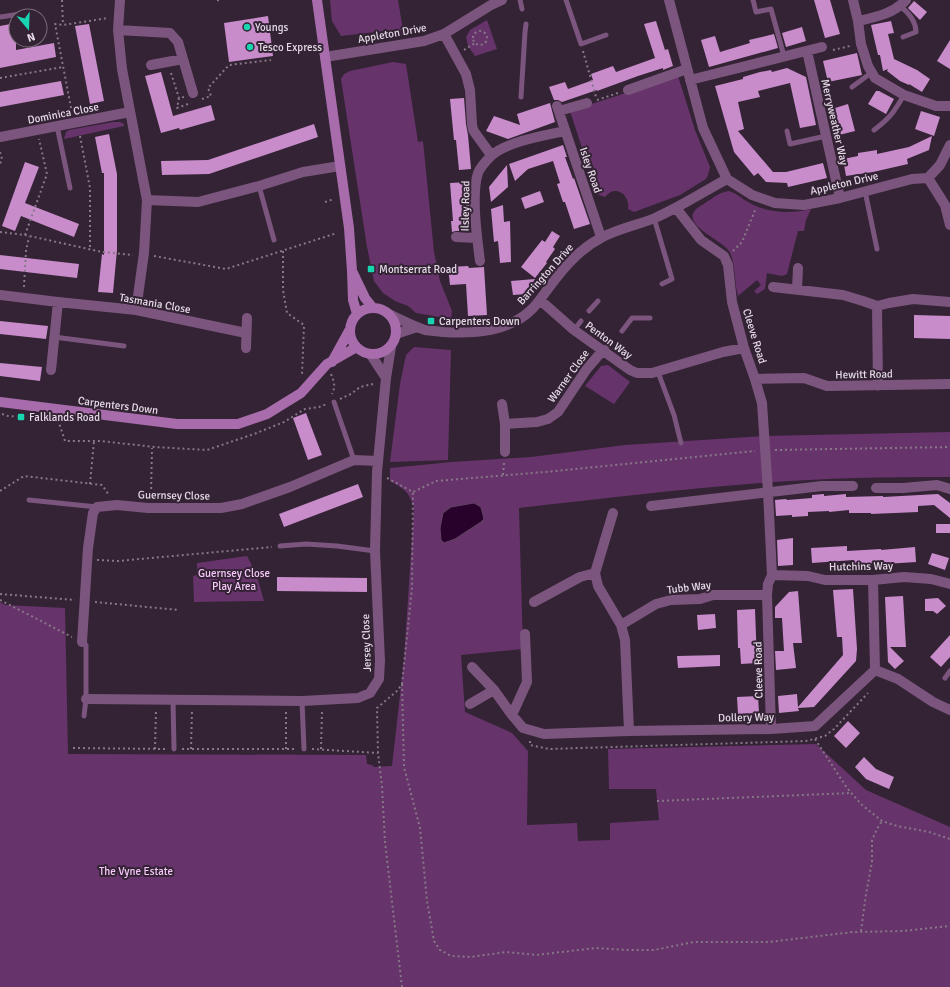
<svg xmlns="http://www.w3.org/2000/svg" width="950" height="987" viewBox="0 0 950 987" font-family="Signika,sans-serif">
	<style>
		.green { fill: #67336b }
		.water { fill: #28022b; stroke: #614363 }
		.building { fill: #c88ccb }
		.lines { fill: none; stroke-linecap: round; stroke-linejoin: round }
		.path { stroke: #867887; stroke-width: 2; stroke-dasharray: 2 3; stroke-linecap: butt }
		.lane { stroke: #7b557d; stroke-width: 5 }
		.street { stroke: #7b557d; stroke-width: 10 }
		.secondary { stroke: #a86cac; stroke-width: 10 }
		.poi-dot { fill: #18d5b2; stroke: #332334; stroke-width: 1.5 }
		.labels { text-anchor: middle; stroke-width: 4; stroke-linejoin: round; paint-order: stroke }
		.poi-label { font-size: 11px; fill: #e5dae6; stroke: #332334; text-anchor: start }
		.street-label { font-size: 11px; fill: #e5dae6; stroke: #332334 }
		.park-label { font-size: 11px; fill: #f6c7f8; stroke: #332334 }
	</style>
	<rect width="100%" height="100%" fill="#332334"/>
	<path class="green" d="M330,0H398L404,36L386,38L384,31L341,36L332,21Z
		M487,20L497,49L475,56L468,46L466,37L470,30Z
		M393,62L406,64L418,142L423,141L434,252L440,281L452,311L451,319L416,313L408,306L395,301L383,293L374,281L367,247L341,79L344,74L350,71Z
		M678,76L695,130L710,167L708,175L706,179L680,195L634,212L628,209C630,194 615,184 605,197L597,194L570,111Z
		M113,122H120L124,124V126L64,139L66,132L69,130Z
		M729,191C736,193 741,198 748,202C767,213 790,214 811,209L806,220L804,231H798L787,274L782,276L767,273L765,289L757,294L754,291L761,285L757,280L738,296C734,283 736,263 729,251C722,239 672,222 702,205C711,200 718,192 729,191Z
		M414,347L451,350L448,460L390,462L400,384L406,355Z
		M608,365L630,382L614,404L585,386L601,366Z
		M950,432V477C887,477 823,478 760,483C679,489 599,499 519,508L523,649L461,655L465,712L512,733L528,751L527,825L577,823L578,841L610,840V823L659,820L656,789H609L608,749L816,744L866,790L950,827V987H0V602L5,605L65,608L68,754L366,755L367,764L372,765L374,767L392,766L404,660L414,508C409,491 404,489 390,481V468L452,462L531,457L625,445L764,436Z
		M247,556L256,573L264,601L194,602L193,576L197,575V563Z"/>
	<path class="water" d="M474,503L481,507L484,519L481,522L455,539L444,543L441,540L440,528L443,513L451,507Z"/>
	<path class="building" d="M814,0H830L840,34L825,38Z
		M914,1L927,12L920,20L908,8Z
		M268,16L273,56L229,62L224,23Z
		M656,21L665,50L668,49L673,66L663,70V68L638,76L597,91V90L562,102L558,100H554L549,87L565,82L568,89L593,80L591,74L613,66L616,72L655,58L644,24Z
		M891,21L894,33L888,34L894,59L917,70L930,79L922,92L909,84V85L900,81L887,71L888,69L883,71L880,55H878L871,25Z
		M16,23V50L54,43L56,57L0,68V26Z
		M89,24L104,101L90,104L75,26Z
		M802,27L806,41L786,47L782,33Z
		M774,34L778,48L709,67L701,40L715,36L720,52L750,43L749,40Z
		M950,40V69L937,61Z
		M857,53L862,75L828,82L823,61Z
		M787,68L806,77L816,125L800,128L790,83L758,91L760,97L738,102L744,129L738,131L773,172H786L823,163L827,178L788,187L787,183L766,182L758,173L754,176L734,152L715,86L743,79V77L760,72L771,70L772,72Z
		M161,72L173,116L211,105L215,120L180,130L179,128L161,133L145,76Z
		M61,81L64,95L0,107V92Z
		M876,91H879L894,99L886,114L868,104Z
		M464,98L466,124L468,135L471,169L459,170L456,140H454L450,99Z
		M550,103L555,122L508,139L486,131L494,116L520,125L517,114Z
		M848,104L855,131L839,135L832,109Z
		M921,111L940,117L934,136L915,129Z
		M314,124L318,137L209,174L162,175L161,161L208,160Z
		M109,134L117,174V250L113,293L98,292L102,254L104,255V173H102L95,137Z
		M932,136L929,150L907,159L908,164L873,172L846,176L843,159L858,156V153L877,150V154L909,147Z
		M563,145L567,157H565L573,179L574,178L590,224L574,229L565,202H563L557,184L560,183L553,161L528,169L515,181L509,164Z
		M25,162L39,167L25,203L79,224L74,237L21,216L15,231L2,226Z
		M507,165L508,187L491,202L489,187Z
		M468,182L470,231H456L452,232L451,221H453L450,183Z
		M540,191L544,202L525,209L521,198Z
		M503,205L504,222L510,221L511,262L500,263L498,241L494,242L491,209Z
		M552,231L560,236L553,247L555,249L546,262L547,263L535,278L521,267L542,240L545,242Z
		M0,255L79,264L77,278L0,269Z
		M468,266L469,268L484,267L487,315L468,316L466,284L450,285L448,267Z
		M535,279L526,294L513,295L511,281Z
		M914,315L950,316V339L914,338Z
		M0,321L48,326L46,339L0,334Z
		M0,363L42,367L40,381L0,376Z
		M306,413L322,455L308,460L293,418Z
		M358,484L363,497L284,527L279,514Z
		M824,494V496L846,494V497L883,496V497L938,494L950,503V518L934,505L918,506V512L871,514V513H849V510L829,512V511L808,512V516L792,517V515L776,516L775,500L786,499L787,500L812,498V495Z
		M936,524H950V533H936Z
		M793,538V565L778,566L777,540Z
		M847,546V551L881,549V550L915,547L916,562L854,566V560L812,563L811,548Z
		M932,553L949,558L945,570L928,564Z
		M277,577L367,578V592L277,591Z
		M853,589L857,649L856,661L814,707L798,708L799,711L779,713L778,696L797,694L798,707L843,655L842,637H837L833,590Z
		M798,591L802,643H793L796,668L776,670L775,651H784L782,618H775V607L789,592Z
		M903,596L906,647H890L904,661L895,669L888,662L885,597Z
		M938,598L946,606L937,614L933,611H925V599Z
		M755,609L757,663L741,664L740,648H738L737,610Z
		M715,614L716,628L698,630L697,615Z
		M950,635V657L941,667L930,657Z
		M720,655V666L678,668L677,656Z
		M758,696L759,713L738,714L737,697Z
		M848,721L860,733L846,748L834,736Z
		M864,757L876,769L894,777L889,789L866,779L855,767Z"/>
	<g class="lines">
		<path class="path" d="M62,0L63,25
			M217,0L221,1
			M473 38a7 7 0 1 1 14 0a7 7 0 1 1-14 0Z
			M464,50L475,43
			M833,50L850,46
			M583,51L596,97
			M171,73L179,98
			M0,78L63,67
			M184,97L179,98L177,108L191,103
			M202,99L211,96L208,88L229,65L271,60
			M597,100L618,93
			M72,113L55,24L63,25L108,18
			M80,136L90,188V249
			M0,152L2,159L0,164
			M325,202L334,199
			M0,232L25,235L102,252L133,255
			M25,235L47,174L39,139
			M283,251V290L287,313L304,325L302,375
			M733,251L742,242L756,208
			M154,256L226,269L337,233
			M24,287L26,251L29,237
			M331,374C334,382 336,386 332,394
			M340,399L351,394L360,387L373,384
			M2,414L8,416L25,417
			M58,420L65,441H100L155,447L207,450L254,434L284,422L305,409L319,407L327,404
			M775,450L950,447
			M503,475L504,463
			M387,478L413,492L436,481L545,472L755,451
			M90,484L94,441
			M0,491L24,476L102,485L109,495
			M151,494L152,448
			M97,560L118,561L272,547
			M0,594L75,600
			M0,600L72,637
			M95,602L179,610
			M402,684L404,767L420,828L427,901L434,941L440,950L451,956L471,957L506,952L536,955L596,948L626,950H654L694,942H769L853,932L902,931L950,926
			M815,739L847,788L862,805L882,821L897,826L929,832L950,839
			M530,741V745L549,749L806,741L825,736L834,729L868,693
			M73,748L165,749
			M155,749L156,710
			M182,749H295
			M191,749L192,710
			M286,749V710
			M312,749L378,753
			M321,749L322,711
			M657,801L851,793
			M861,931L866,894L872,862V840L877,829L882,821
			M402,987L385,842L382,786L378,753L377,708L398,690L402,684L412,588L413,492"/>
		<path class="lane" d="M520,0L522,9
			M566,0L581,44L606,35
			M753,0L756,12L771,9L784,56
			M900,6C909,13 916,21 916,32L903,37
			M0,17L34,12
			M852,87L871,73
			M521,97L525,32L526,24
			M57,126L70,188
			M874,130C890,118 894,112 904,95
			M787,131L790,144L826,136
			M259,186L274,240
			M865,191L877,249
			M654,218L672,279L662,284
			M589,311L598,301
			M574,330L581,321
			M622,331L632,318H650
			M54,337L124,346
			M604,350L611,342
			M658,372L674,415L681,443
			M334,402L354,460
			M29,500L97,507
			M280,546L306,544L337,546L375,551
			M945,678L950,671
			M173,700L174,749
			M302,701L304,749
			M84,716L86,699V645"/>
		<path class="street" d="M120,0L118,30L122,69L147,200L144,253L136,310
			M669,0L703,128L727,179L752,195L775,203L804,205L840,198L912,179L928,178L940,165L950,145
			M853,0L858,21L861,44L868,66L875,78L904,95L936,106H950
			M858,21C876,17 893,14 906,0
			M118,30L170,33L178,42L193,93
			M444,34L466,74L470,90L472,124L473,130L491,155
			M807,51L840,198
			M325,57L424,41L444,34L491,5L502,0
			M151,65L183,59
			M690,80L822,47
			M628,90L687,69
			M557,106L601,237
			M559,111L587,103
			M0,137L130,112
			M928,178L945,205L950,225
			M147,200L198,202L259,186L303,172L340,166
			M676,208L701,240L724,256L728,265L732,302L744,348L755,379L762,403L768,492L772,575L768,584L767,595L771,729
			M456,237L477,238
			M480,261C477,238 471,194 478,173C480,168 487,160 491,156C505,142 546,135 565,131
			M773,287L843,295L863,301L877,306L889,303L913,299L950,302
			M797,289L798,268
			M0,295L58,302L136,310L246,333
			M540,300L574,330L630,370L637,373H652L723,352L744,348
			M877,306L878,386
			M389,314C401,320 413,326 425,330C431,331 437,331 443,332C475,334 511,332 534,307C541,299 547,290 554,281C566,265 583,247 601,238C617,229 638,225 655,218C680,207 703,192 727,179
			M396,334L417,327
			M246,348L247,318
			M371,355L386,378
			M51,370L58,302
			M755,379L804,378L827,386L950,384
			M502,404L505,424V452
			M505,424L537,422L548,419L558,412L586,370L603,350
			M876,488H903L937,485L950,489
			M651,506L822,486H853
			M613,513L595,573L598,586L621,625L656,604L671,600L700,599L713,595H767
			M772,575L808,576L825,580H873L904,577L931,579L950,584
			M534,602L580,577L595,573
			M621,625L625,640L629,731
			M82,642L88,548L93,513L97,507L117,505L148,508H221L242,504L290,487L354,460L378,461
			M472,667L494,690L512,715L523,728L544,734L629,731L771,729L815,726L875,670L873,580
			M875,670L898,679L933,702L950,710
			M86,699L302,701L358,698L370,693L379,679L380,661L375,551L377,472L386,378L391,347
			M470,704L494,690
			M512,715L527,682L525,634"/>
		<path class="secondary" d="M317,0L349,228L352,271L353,300L357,314
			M353,273L365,298L373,308
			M350 331a23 23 0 1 1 46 0a23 23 0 1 1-46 0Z
			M332,362L349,331
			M0,402L177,424H238L267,414L301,393L327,364L355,348"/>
	</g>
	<g class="poi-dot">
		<circle cx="247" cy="27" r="4"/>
		<circle cx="250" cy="47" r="4"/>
		<rect x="367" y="265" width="8" height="8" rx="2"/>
		<rect x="427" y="317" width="8" height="8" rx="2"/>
		<rect x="17" y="413" width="8" height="8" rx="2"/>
	</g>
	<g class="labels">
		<g class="poi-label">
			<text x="255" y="31">Youngs</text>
			<text x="258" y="51">Tesco Express</text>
			<text x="379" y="273">Montserrat Road</text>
			<text x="439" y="325">Carpenters Down</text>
			<text x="29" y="421">Falklands Road</text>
		</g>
		<g class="street-label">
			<text transform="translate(392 33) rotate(-10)" y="4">Appleton Drive</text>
			<text transform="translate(63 113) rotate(-11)" y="4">Dominica Close</text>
			<text transform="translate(835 122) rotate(77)" y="4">Merryweather Way</text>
			<text transform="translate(591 170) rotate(71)" y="4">Isley Road</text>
			<text transform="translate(844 183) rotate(-13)" y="4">Appleton Drive</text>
			<text transform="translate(465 206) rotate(-89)" y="4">Ilsley Road</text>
			<text transform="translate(545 274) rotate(-48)" y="4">Barrington Drive</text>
			<text transform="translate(155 303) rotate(10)" y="4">Tasmania Close</text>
			<text transform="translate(755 336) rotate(73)" y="4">Cleeve Road</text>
			<text transform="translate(609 340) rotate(36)" y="4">Penton Way</text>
			<text transform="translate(864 374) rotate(-1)" y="4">Hewitt Road</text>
			<text transform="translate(568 376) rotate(-54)" y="4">Warner Close</text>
			<text transform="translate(118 405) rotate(7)" y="4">Carpenters Down</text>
			<text transform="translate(174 495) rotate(1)" y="4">Guernsey Close</text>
			<text transform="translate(861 566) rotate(-1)" y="4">Hutchins Way</text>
			<text transform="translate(689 587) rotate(-7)" y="4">Tubb Way</text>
			<text transform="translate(366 643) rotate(-92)" y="4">Jersey Close</text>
			<text transform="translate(758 670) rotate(-91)" y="4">Cleeve Road</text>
			<text transform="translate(746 717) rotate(-1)" y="4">Dollery Way</text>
		</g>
		<g class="park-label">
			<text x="234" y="577">Guernsey Close<tspan x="234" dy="13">Play Area</tspan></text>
			<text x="136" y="875">The Vyne Estate</text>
		</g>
	</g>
	<g transform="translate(28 28) rotate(161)"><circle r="19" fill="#332334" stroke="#7a6c7b"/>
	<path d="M0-3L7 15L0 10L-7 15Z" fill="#18d5b2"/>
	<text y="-6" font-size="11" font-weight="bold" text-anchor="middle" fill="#e5dae6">N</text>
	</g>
</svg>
